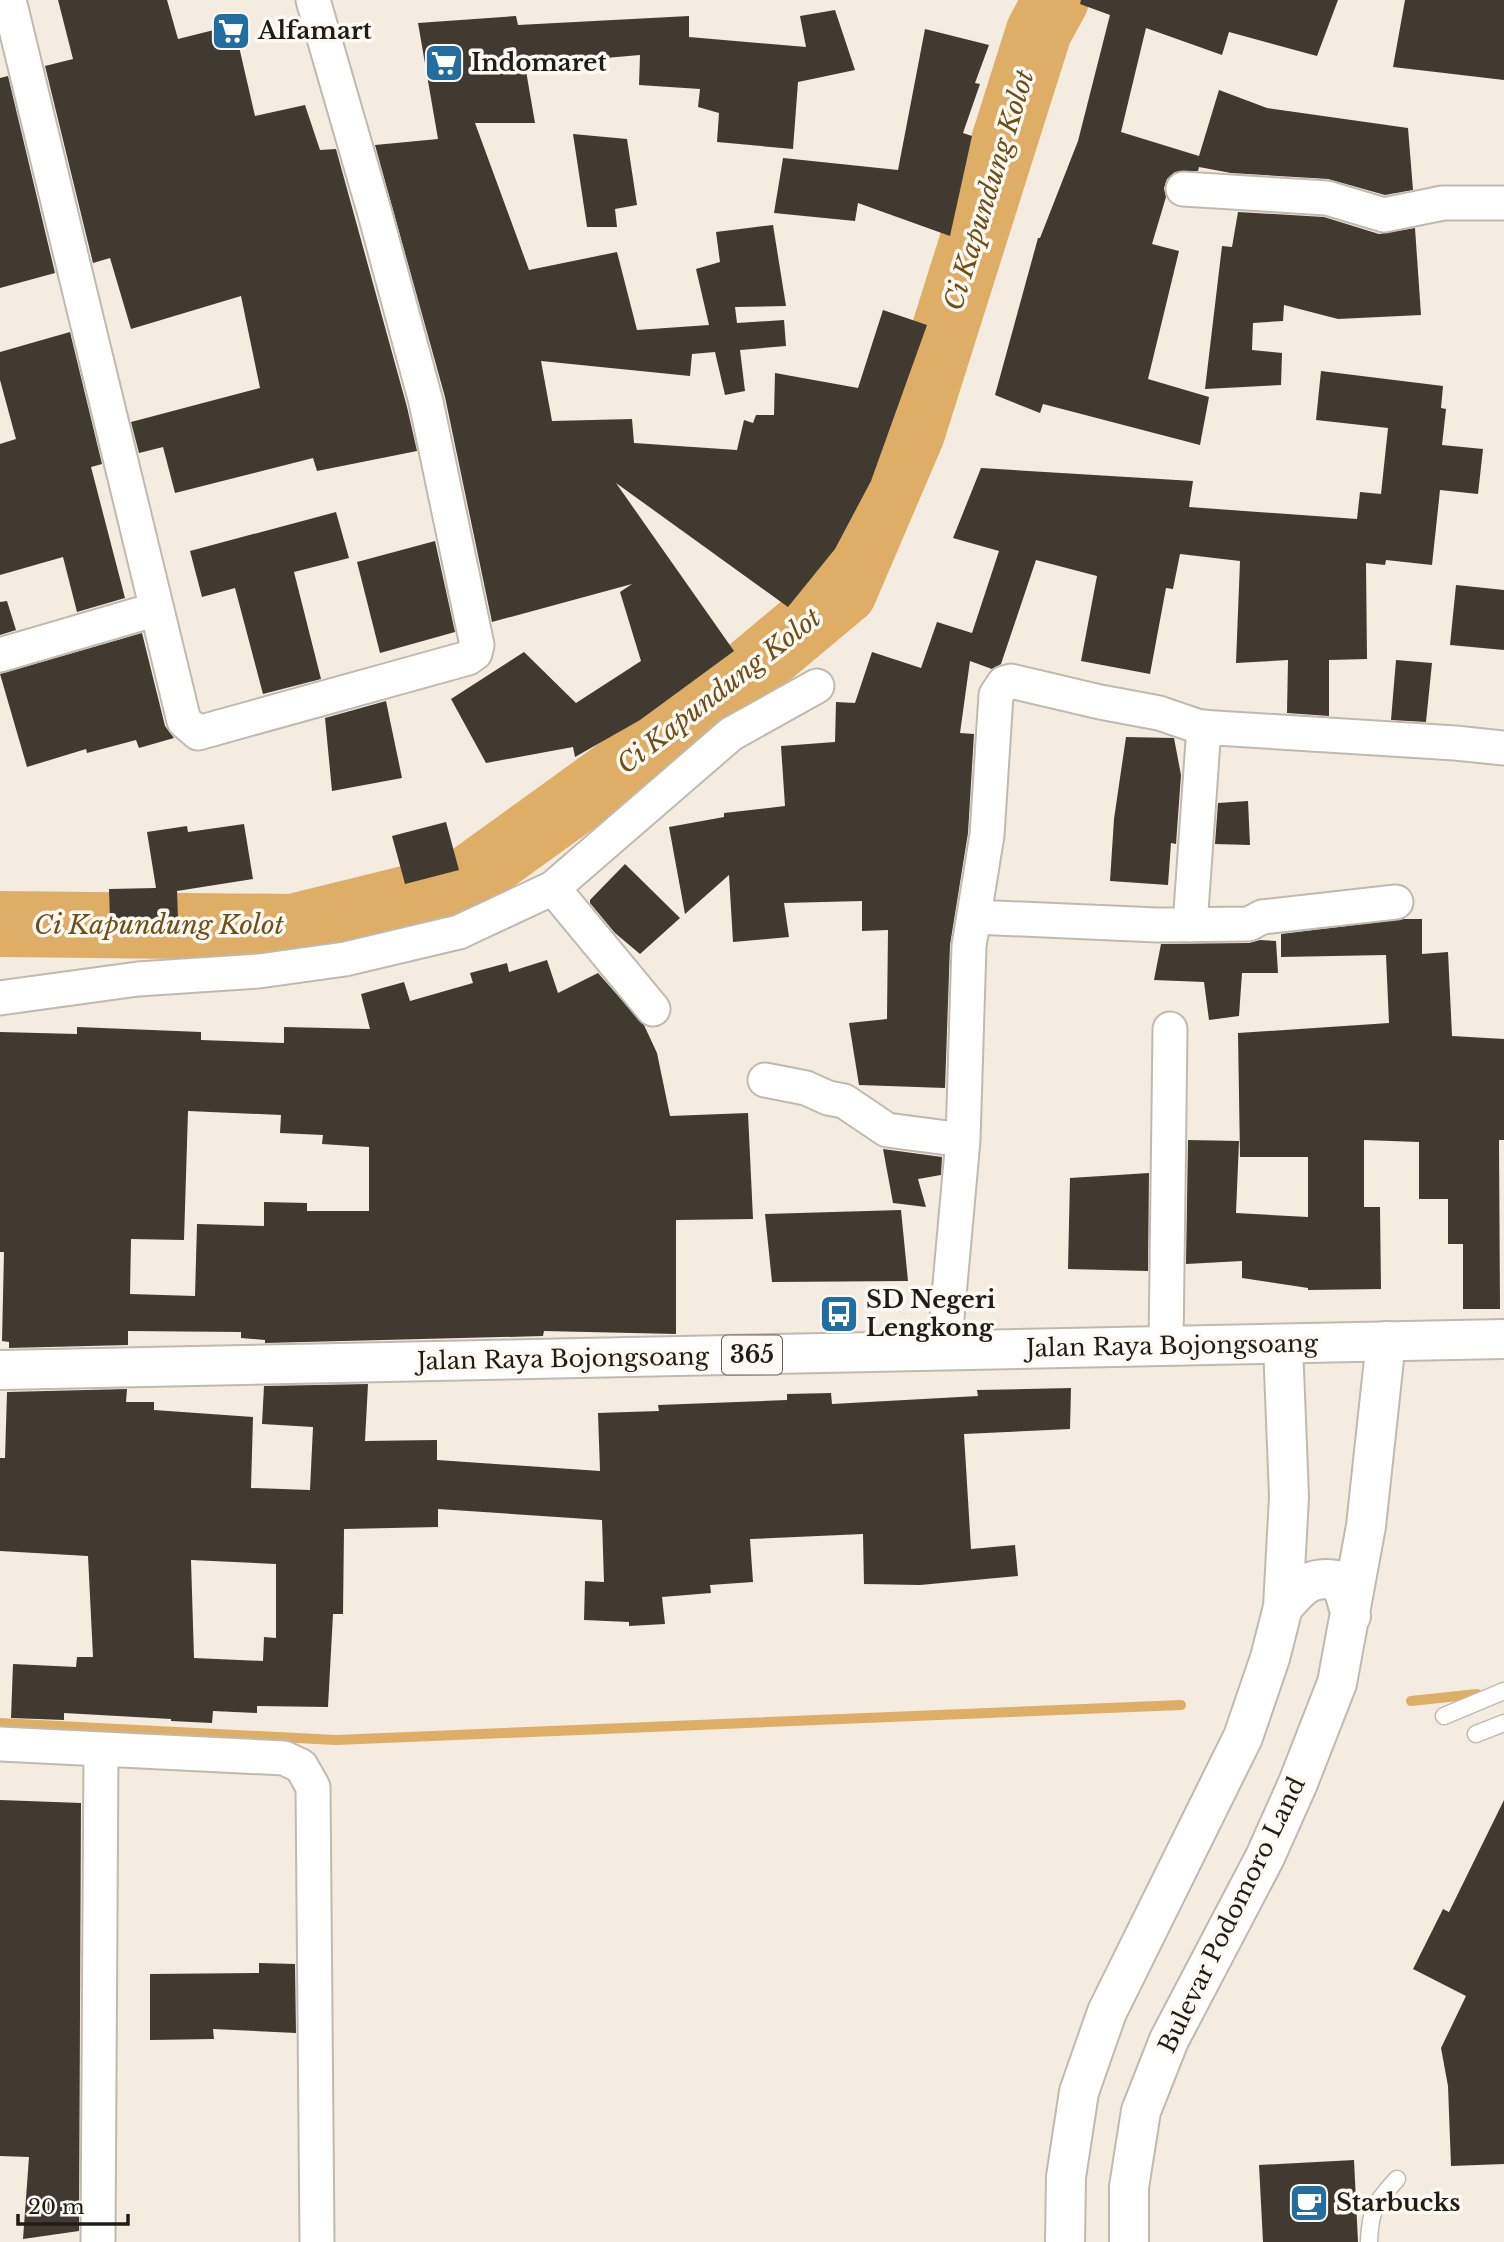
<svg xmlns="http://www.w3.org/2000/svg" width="1504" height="2242" viewBox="0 0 1504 2242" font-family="'Libre Baskerville',serif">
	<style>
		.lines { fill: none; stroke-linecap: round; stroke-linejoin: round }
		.stream { stroke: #deae66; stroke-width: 10 }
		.river { stroke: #deae66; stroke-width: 66 }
		.building { fill: #403a31; fill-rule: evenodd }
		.lane-casing { stroke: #c0b9af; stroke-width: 19 }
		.street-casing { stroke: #c0b9af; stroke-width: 37 }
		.secondary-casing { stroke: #c0b9af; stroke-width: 42 }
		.primary-casing { stroke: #c0b9af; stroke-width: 42 }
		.lane { stroke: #fff; stroke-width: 16 }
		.street { stroke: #fff; stroke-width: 33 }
		.secondary { stroke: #fff; stroke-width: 38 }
		.primary { stroke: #fff; stroke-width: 38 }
		.labels { text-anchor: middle; stroke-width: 7; stroke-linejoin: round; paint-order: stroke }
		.shield { fill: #fefaf3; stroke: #635f5a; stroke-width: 2 }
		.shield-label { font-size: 23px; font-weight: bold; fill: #201d19 }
		.poi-label { font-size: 24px; font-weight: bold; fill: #201d19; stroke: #fefaf3; text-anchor: start }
		.street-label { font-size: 24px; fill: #201d19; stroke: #fefaf3 }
		.water-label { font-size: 26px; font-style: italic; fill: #6f4e18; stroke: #fefaf3 }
	</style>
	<rect width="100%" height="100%" fill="#f4ece1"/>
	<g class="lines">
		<path class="stream" d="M1411,1701L1477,1694
			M0,1723L336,1740L1181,1705"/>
		<path class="river" d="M0,924L292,927L458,886L710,704L844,592L912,433L1039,31L1056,0"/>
	</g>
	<path class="building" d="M58,0H167L178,39L234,25L255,116L305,105L320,150L336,149L407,407L417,451L317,471L313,458L175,493L163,447L139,453L131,422L260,388L241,296L131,329L110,258L93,263L45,66L73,59Z
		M1081,0H1338L1317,56L1229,32L1222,55L1146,28L1121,132L1199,156L1219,90L1267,108L1408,128L1413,190L1385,195L1328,179L1231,173L1199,167L1198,171L1175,172L1167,179L1164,188L1166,197L1152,244L1179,251L1148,379L1209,397L1200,445L1043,404L1040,413L995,395L1038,238H1040L1078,141L1110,15L1080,4Z
		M1405,0H1504V80L1393,67Z
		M835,10L855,70L798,82L793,149L717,142L719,113L698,107L700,89L639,85L640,55L525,65L535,123H475L529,270L617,252L637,330L709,325L696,269L720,262L716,232L773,225L786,306L735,307L737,323L784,320L786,346L740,350L745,391L725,395L715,352L692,354L690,376L541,361L552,421L632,419L634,443L737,450L744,420L753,423L756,415H774L775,373L858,388L883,310L927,325L871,481L835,549L788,607L616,483L734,651L640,720L575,757L573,747L486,763L451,699L524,652L576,703L641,661L620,592L632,584L492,622L445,397L375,145L438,139L418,23L516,16L518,25L689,16V37L806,47L800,16Z
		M925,29L989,45L975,83L980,84L963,133L972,136L950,236L858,203L855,221L774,213L783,158L898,170Z
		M8,76L55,273L0,288V78Z
		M573,134L627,139L637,205L615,209L617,227H587Z
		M1238,212L1324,217L1379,234L1415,228L1421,315L1338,319L1284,305L1283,321L1253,323L1252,350L1282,353L1281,385L1205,389L1222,246L1232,247Z
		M70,332L102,464L91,467L125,598L77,612L63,557L0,575V444L16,439L0,380V352Z
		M1321,371L1443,386L1441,408L1446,409L1442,445L1483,449L1478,494L1440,490L1432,565L1386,560L1385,565L1366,563L1367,659L1329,660V716L1287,713L1288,660L1236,663L1240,561L1180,554L1173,589L1166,588L1150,674L1081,661L1097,576L1036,560L1001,664L992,669L970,661L960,733L974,734L968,833L950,945L945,1088L859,1085L849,1023L887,1019L888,930L862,931V901L784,903L789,937L733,942L729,875L685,914L669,827L724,817V813L785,806L781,746L835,742L836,702L855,703L872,652L921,668L937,622L972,633L999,551L953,538L981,468L1193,481L1189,507L1357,519L1360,492L1381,494L1388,428L1316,420Z
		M336,512L349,558L294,572L321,679L263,694L235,588L202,597L190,551Z
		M435,541L455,632L380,653L357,562Z
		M1456,585L1504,590V650L1450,645Z
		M7,601L16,630L0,635V602Z
		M142,633L165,726L174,738L139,748L136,740L87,753L86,749L27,767L0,674Z
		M1396,660L1432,663L1426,722L1391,720Z
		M386,701L402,778L332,791L325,718Z
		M1126,737L1174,738L1181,775L1176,844L1171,843L1168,885L1110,881L1114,819Z
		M1248,801L1250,845L1215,844L1218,803Z
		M446,822L459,870L405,884L392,836Z
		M244,824L253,879L177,891L178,918L110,920L109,889L156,888L147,832L187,826L188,832Z
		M625,864L680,918L640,954L615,933L590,903V900Z
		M1404,919H1422V954L1448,952L1452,1036L1504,1039V1140H1499L1500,1309H1463V1244H1448V1199H1419V1142L1364,1140V1207H1380L1381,1289L1308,1290V1288L1242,1278V1261L1186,1264L1188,1140L1239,1141L1236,1213L1308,1217V1157H1240L1238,1033L1389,1023L1386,955L1281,957V934Z
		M1260,940L1276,941L1278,973H1242L1239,1016L1209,1020L1204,982L1154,980L1161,944L1249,943Z
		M547,960L558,993L598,973L644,1025L657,1053L670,1116L748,1113L753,1219L676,1220V1334L544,1331L543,1336L265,1343V1340L241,1338V1332L128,1331V1345L9,1348V1342L2,1341L4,1252H0V1032L77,1034V1027L201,1032V1040L284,1043V1027L370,1029L361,994L404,982L410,1001L473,983L470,973L507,963L509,972ZM188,1111L281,1115L280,1133L323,1135L322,1144L369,1147V1211H307V1203L264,1202V1226L197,1224L195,1296L130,1294L131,1239L184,1240Z
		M883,1149L942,1157L941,1175L918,1179L926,1207L893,1203Z
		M1149,1173L1148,1271L1068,1269L1070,1178Z
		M901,1210L908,1281L772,1282L765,1214Z
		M368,1384L365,1441L437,1440V1460L600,1471L598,1413L659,1411L658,1405L787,1400V1394L831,1393L832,1404L978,1396L977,1390L1071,1388L1070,1429L964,1434L971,1549L1015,1545L1018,1576L920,1585L864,1584L863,1534L750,1539L753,1582L710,1585L711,1593L662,1597L665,1624L629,1626V1622L584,1620L585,1581L604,1582L602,1520L438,1509V1527L344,1529L343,1614H333L328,1707L257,1706V1713L213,1711L212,1723L171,1721V1719L64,1713V1720L11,1718L13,1664L76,1667L77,1657H93L88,1556L0,1551V1458H5L7,1392L127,1389L126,1402H154V1410L253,1417L251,1488L310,1490L313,1427L262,1424L264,1386ZM191,1560L276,1564V1638L264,1637L263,1661L194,1658Z
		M0,1800L81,1803L79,2231L23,2239L29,2157L0,2156Z
		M1504,1800V2164L1451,2166L1448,2086L1441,2048L1466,1996L1413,1969L1443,1909L1449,1912Z
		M259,1963L295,1964L296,2033L213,2029L214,2039L150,2040V1974L259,1973Z
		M1354,2160L1358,2242H1263L1259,2165Z"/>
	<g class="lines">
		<g class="lane-casing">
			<path id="lane" d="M1444,1716L1504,1691
				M1476,1734L1504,1723
				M1369,2242C1370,2210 1375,2203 1397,2179"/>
		</g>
		<g class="street-casing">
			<path id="street" d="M9,0L184,721L198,733L468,658L475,653L477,645L426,402L375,214L313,0
				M1183,189L1327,198L1384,215L1443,203H1504
				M0,655L157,609
				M553,888L653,1009
				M974,917L1157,925L1249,924L1262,917L1396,902
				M1190,925L1204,727
				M0,998L138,979L259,971L345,959L459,932L553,888L731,734L817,686
				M765,1080L806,1088L828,1098L844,1101L887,1130L963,1140
				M1166,1347L1170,1029
				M944,1351L963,1140L969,946L987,835L996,695L1004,683L1011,681L1100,702L1159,713L1200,727L1455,743L1504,748
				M0,1744L284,1758L301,1766L313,1787L317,2242
				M98,2242L101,1749"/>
		</g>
		<g class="secondary-casing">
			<path id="secondary" d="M1283,1607C1300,1589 1308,1575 1336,1580L1344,1591L1351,1616
				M1065,2242L1066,2177L1079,2092L1107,2012L1243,1737L1270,1658L1283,1607L1289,1497L1283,1344
				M1129,2242V2187L1141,2111L1169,2040L1265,1857L1298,1783L1337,1683L1366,1526L1386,1341"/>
		</g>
		<g class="primary-casing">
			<path id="primary" d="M0,1370L1504,1339"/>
		</g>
		<use href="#lane" class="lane"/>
		<use href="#street" class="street"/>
		<use href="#secondary" class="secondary"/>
		<use href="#primary" class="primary"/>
	</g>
	<defs>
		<g id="supermarket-square" transform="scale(2.0125)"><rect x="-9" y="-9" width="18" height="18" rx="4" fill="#236ea1" stroke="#fefaf3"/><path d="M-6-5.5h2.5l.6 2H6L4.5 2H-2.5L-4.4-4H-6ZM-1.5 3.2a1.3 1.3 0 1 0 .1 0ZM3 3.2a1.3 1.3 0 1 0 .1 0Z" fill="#fff"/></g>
		<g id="bus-square" transform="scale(2.0125)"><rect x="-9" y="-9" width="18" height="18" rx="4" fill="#236ea1" stroke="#fefaf3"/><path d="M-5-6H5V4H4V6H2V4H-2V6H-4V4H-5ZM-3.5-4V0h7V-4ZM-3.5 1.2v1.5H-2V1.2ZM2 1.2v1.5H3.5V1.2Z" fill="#fff"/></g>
		<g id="cafe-square" transform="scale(2.0125)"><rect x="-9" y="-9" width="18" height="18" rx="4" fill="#236ea1" stroke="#fefaf3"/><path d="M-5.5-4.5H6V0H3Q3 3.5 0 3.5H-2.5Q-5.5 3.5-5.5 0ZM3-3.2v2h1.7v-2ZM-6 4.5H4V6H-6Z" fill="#fff"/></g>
	</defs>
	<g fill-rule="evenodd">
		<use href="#supermarket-square" x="231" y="31"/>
		<use href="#supermarket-square" x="444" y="63"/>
		<use href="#bus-square" x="839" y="1314"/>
		<use href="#cafe-square" x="1309" y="2203"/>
	</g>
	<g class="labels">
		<rect class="shield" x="722" y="1335.5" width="60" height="39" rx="5"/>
		<g class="shield-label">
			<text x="752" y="1363">365</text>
		</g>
		<g class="poi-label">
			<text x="258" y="39">Alfamart</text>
			<text x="471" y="71">Indomaret</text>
			<text x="866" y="1308">SD Negeri<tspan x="866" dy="28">Lengkong</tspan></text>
			<text x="1336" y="2211">Starbucks</text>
		</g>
		<g class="street-label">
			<text transform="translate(1172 1346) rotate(-1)" y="8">Jalan Raya Bojongsoang</text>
			<text transform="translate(563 1359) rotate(-1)" y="8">Jalan Raya Bojongsoang</text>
			<text transform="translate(1232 1915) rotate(-64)" y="8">Bulevar Podomoro Land</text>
		</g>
		<g class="water-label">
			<text transform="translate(989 190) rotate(-73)" y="9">Ci Kapundung Kolot</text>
			<text transform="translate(719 691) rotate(-38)" y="9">Ci Kapundung Kolot</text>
			<text x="159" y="934">Ci Kapundung Kolot</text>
		</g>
	</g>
	<path d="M18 2214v10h110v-10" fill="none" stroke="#201d19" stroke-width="3.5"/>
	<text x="28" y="2214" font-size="21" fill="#201d19" stroke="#fefaf3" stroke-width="5" paint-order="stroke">20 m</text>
</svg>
